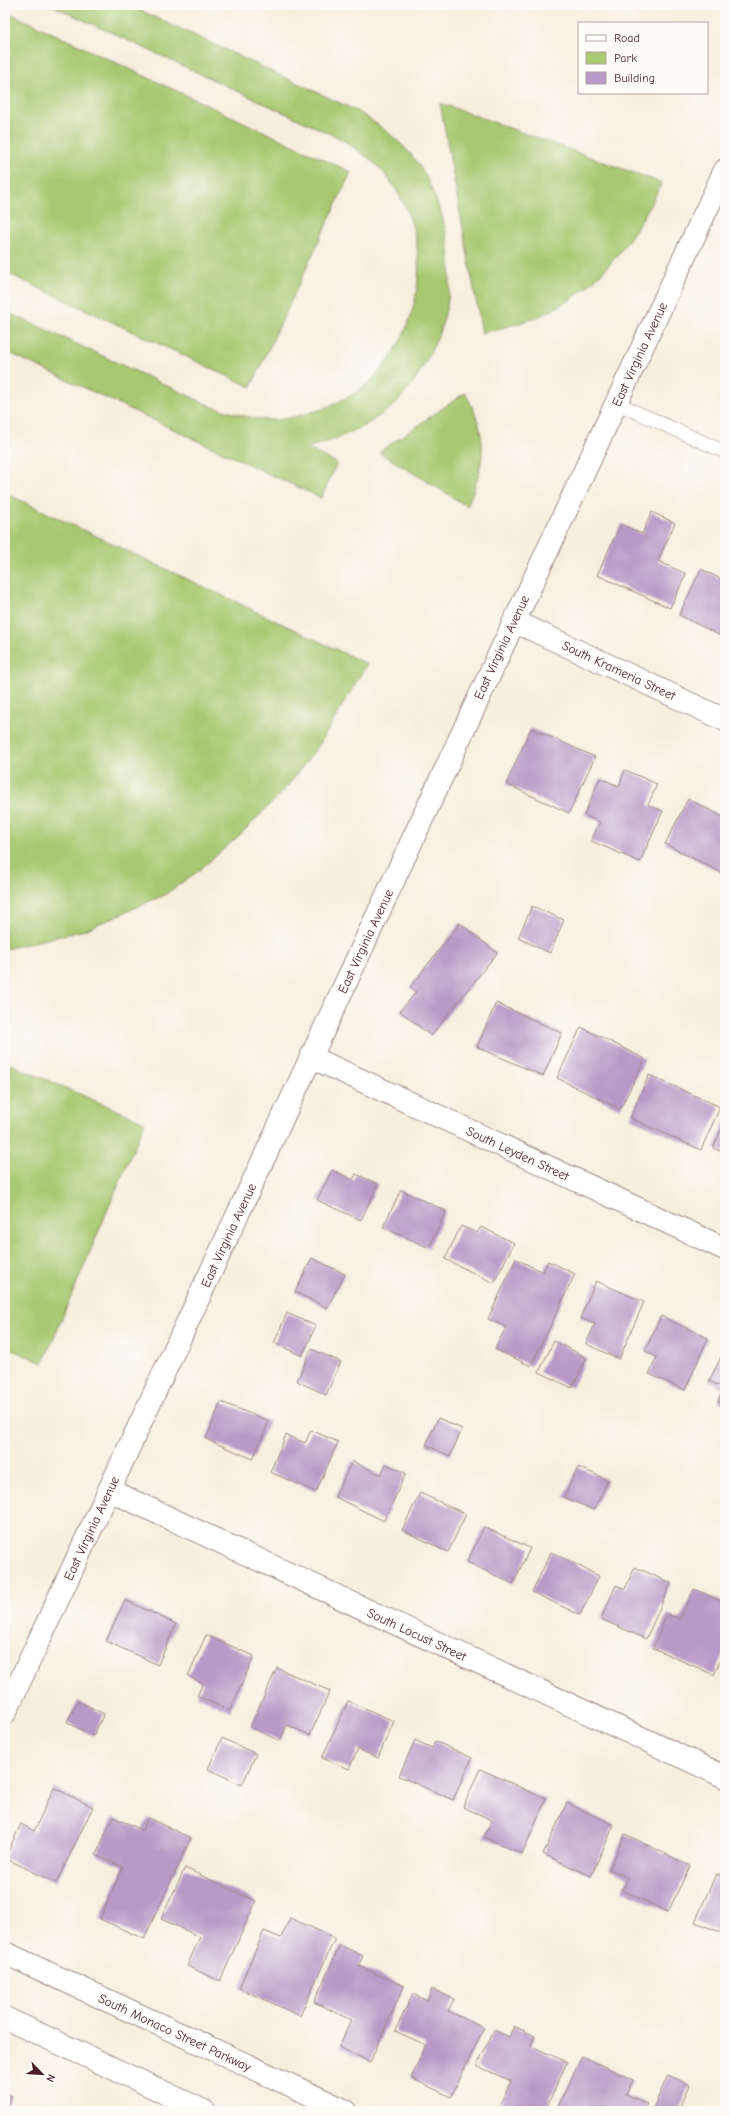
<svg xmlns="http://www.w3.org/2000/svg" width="730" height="2116" viewBox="0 0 730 2116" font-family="'Comic Neue',sans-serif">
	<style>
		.green { fill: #a8c971; stroke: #79744e }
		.building { fill: #b79ac7 }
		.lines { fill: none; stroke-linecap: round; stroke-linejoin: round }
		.lane-casing { stroke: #a08784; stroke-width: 14 }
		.street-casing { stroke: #a08784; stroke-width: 24 }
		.secondary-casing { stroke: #a08784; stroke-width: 24 }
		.primary-casing { stroke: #a08784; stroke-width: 24 }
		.lane { stroke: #fff; stroke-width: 13 }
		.street { stroke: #fff; stroke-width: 22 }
		.secondary { stroke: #fff; stroke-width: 22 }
		.primary { stroke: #fff; stroke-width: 22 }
		.labels { text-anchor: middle; stroke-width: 3.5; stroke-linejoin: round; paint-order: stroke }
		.street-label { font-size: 13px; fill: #4a1f2b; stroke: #fdfcf7 }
	</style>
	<rect width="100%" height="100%" fill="#fdfcf7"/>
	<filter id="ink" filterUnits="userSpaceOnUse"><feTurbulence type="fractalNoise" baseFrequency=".025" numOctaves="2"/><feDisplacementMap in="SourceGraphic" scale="8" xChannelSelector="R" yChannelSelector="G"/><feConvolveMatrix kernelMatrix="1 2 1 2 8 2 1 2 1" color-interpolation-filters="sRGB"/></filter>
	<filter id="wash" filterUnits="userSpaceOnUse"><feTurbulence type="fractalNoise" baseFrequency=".012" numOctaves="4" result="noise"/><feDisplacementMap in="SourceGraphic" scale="16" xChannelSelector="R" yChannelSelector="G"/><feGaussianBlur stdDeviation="0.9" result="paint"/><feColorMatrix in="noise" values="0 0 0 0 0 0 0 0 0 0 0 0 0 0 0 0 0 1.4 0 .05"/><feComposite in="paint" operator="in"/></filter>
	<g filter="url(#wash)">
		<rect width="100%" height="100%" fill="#f7efde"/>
		<path class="green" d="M51,5H129L355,110C377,123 396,137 413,157C423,169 429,183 435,197C457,250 456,306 428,357C419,375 406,395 390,408C366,428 336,440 306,448L337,463L321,498L5,351V311L213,407C231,412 250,419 269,420C286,420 303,415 319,410C337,403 356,395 369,382C425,329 436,241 388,178C375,161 357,149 339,138Z
			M5,11L351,172L251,387L5,272Z
			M440,103L662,183C635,235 605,283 552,310C530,322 505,327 482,333Z
			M465,393C489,435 486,462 467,506L379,452Z
			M5,493L367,664L319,745L286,788L242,833L197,872L164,895L85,930L5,949Z
			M5,1062L145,1122L43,1363L5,1347Z"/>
		<g id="blocks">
			<path class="building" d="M652,512L675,523L658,561L686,574L670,608L597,575L621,524L642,534Z
				M701,569L725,581V638L679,615Z
				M531,728L595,757L569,813L506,784Z
				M625,770L657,784L648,805L663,811L640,862L591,841L600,822L584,815L600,778L619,786Z
				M688,799L725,818L724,874L665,844Z
				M532,906L564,920L550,953L518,938Z
				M460,923L497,953L431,1036L400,1011L416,992L410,987Z
				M496,1003L562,1033L543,1076L477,1047Z
				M581,1027L645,1059L620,1109L557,1078Z
				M649,1075L720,1107L701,1150L630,1118Z
				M725,1121V1153L713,1148Z
				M332,1170L353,1180L356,1174L378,1184L361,1220L317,1200Z
				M401,1190L446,1211L429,1248L383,1227Z
				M461,1226L477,1233L481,1227L514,1243L494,1283L445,1259Z
				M312,1258L345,1274L327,1308L295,1292Z
				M516,1259L543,1272L548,1261L575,1274L531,1366L495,1349L506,1327L488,1319Z
				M596,1281L644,1302L619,1359L586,1344L595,1324L580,1318Z
				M287,1313L316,1326L302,1356L274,1343Z
				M661,1316L708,1338L685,1390L649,1374L657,1357L645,1351Z
				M554,1341L587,1358L572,1388L539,1372Z
				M311,1349L341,1362L326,1395L297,1381Z
				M725,1349V1405L718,1401L724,1388L709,1381Z
				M221,1402L269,1421L253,1459L206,1439Z
				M438,1418L462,1429L450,1456L426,1445Z
				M311,1430L338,1442L316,1492L270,1472L286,1435L305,1443Z
				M352,1461L381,1475L386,1464L406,1473L384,1521L335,1497Z
				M578,1467L608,1480L594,1510L564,1497Z
				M420,1493L466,1514L448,1552L402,1530Z
				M484,1527L530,1548L513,1584L467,1562Z
				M551,1552L599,1576L580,1615L532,1592Z
				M635,1567L671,1583L646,1639L601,1619L616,1585L625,1589Z
				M694,1589L725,1603V1649L714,1675L653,1648L667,1614L680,1619Z
				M125,1600L176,1624L158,1665L106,1641Z
				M206,1635L254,1656L230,1711L197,1696L203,1683L188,1676Z
				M277,1668L330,1691L310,1735L287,1725L280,1741L250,1727Z
				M78,1701L104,1714L93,1736L67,1722Z
				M348,1701L394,1721L378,1758L358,1749L349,1769L322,1758Z
				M222,1738L256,1754L242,1785L208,1769Z
				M415,1740L432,1748L435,1741L472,1758L453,1800L399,1776Z
				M480,1769L546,1799L522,1854L484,1837L492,1820L463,1807Z
				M54,1788L93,1807L56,1883L5,1858L21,1824L34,1831Z
				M567,1803L614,1825L591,1876L543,1854Z
				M113,1817L142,1830L148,1818L191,1838L144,1939L100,1919L123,1867L96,1855Z
				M625,1834L690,1866L668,1912L622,1890L628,1878L609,1869Z
				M185,1868L256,1901L220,1981L187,1966L200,1937L161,1919Z
				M716,1874L725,1877V1934L695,1922Z
				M290,1918L335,1938L300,2016L239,1988L264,1931L281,1938Z
				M340,1945L363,1956L358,1966L404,1986L370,2062L339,2047L351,2020L314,2002Z
				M432,1989L454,1999L448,2011L484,2028L451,2097L411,2078L426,2045L395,2031L413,1994L427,2001Z
				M514,2026L535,2036L531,2046L567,2062L545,2111H497L511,2081L477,2066L494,2030L509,2037Z
				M582,2056L633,2080L626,2094L647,2104L643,2111H556Z
				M668,2075L690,2085L678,2111H652Z
				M5,2093L12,2096L5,2110Z"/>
		</g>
	</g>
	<g filter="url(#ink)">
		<use href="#blocks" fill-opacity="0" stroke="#a08784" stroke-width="1"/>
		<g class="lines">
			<g class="lane-casing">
				<path id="lane" d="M616,403L725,452"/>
			</g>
			<g class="street-casing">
				<path id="street" d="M514,621L725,720
					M311,1057L725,1249
					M109,1490L725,1777"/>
			</g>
			<g class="secondary-casing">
				<path id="secondary" d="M5,1713L725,170"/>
			</g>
			<g class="primary-casing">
				<path id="primary" d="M5,1953L346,2111
					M5,2018L204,2111"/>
			</g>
			<use href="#lane" class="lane"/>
			<use href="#street" class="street"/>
			<use href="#secondary" class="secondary"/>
			<use href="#primary" class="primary"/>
		</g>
	</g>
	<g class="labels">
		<g class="street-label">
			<text transform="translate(639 354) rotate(-65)" y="5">East Virginia Avenue</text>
			<text transform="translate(501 647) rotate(-65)" y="5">East Virginia Avenue</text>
			<text transform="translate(619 670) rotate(25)" y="5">South Krameria Street</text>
			<text transform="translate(365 941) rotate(-65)" y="5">East Virginia Avenue</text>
			<text transform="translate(518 1153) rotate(25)" y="5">South Leyden Street</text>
			<text transform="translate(228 1235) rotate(-65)" y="5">East Virginia Avenue</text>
			<text transform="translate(91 1528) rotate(-65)" y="5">East Virginia Avenue</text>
			<text transform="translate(417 1634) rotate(25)" y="5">South Locust Street</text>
			<text transform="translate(175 2032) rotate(25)" y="5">South Monaco Street Parkway</text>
		</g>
	</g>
	<rect width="730" height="2116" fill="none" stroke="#fdfcf7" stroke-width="20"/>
	<rect x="578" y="22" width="130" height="72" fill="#fdfcf7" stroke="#b5a4a5"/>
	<rect x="586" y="35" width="20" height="6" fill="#ffffff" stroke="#b5a4a5"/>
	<text x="614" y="42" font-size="12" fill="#4a1f2b">Road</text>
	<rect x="586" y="52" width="20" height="12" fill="#a8c971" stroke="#b5a4a5"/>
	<text x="614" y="62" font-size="12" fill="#4a1f2b">Park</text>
	<rect x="586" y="72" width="20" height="12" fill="#b79ac7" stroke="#b5a4a5"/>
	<text x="614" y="82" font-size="12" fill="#4a1f2b">Building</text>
	<g transform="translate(42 2074) rotate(115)" stroke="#fdfcf7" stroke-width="3" paint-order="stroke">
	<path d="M0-3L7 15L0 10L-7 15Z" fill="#4a1f2b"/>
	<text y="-6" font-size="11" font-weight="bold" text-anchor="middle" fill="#4a1f2b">N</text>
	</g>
</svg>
